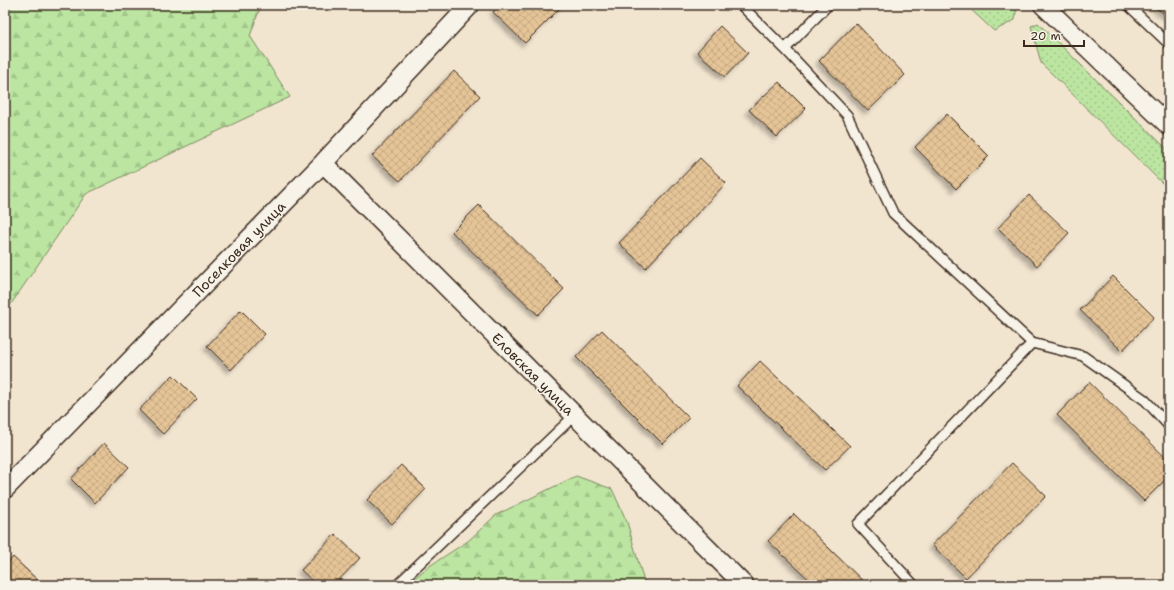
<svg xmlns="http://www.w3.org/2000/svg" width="1174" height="590" viewBox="0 0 1174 590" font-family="'Shantell Sans',sans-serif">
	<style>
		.grass { fill: url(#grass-dots); stroke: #7b8860 }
		.forest { fill: url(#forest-firs); stroke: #7b8860 }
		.building { fill: url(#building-cross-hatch); stroke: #3b2a1e; filter: url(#shadow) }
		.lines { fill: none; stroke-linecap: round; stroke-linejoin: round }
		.lane-casing { stroke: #3b2a1e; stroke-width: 12 }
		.street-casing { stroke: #3b2a1e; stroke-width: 21 }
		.lane { stroke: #f7f3e8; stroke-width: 9 }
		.street { stroke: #f7f3e8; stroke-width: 18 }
		.labels { text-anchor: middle; stroke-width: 3; stroke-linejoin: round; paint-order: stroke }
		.street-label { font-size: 14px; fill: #3b2a1e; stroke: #f7f3e8 }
	</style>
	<defs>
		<pattern id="grass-dots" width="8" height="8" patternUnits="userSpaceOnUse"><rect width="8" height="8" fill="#bbe5a1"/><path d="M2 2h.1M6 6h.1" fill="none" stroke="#a2c58a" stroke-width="1.8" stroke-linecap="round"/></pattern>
		<pattern id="forest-firs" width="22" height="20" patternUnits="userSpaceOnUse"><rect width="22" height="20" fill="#bbe5a1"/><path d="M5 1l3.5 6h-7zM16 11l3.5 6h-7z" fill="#a2c58a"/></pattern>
		<pattern id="building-cross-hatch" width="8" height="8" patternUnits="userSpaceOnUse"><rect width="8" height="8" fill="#e5c497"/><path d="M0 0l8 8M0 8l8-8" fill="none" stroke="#c5a982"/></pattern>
		<filter id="shadow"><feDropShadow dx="-3.5" dy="3.5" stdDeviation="2" flood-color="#0004"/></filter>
	</defs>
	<rect width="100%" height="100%" fill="#f2e5d0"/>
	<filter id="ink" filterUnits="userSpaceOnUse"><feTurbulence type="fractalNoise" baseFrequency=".025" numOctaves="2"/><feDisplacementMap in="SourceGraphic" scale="8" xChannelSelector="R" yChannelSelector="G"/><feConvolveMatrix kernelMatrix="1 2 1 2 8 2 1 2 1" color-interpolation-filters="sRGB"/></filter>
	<g filter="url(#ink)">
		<path class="grass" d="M966,5H1017L1015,20L994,31Z
			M1038,23L1169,151V190L1041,63L1031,26Z"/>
		<path class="forest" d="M5,5H261L250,36L290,97L86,194L5,313Z
			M576,476L612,489L627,522L645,585H405L431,565L468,541L496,515Z"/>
		<path class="building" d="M500,5H563L525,43L493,12Z
			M1152,5H1169V17Z
			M856,23L905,75L868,111L819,61Z
			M720,26L748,53L725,77L697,52Z
			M454,71L480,96L400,181L372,156Z
			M779,82L806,109L777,137L749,110Z
			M947,114L989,156L956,189L915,147Z
			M700,158L726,183L646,268L619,243Z
			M1029,195L1069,233L1037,266L998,228Z
			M479,205L564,289L538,315L452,232Z
			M1113,276L1154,317L1122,351L1080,310Z
			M241,310L265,334L231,370L207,346Z
			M602,330L689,418L663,444L576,357Z
			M760,361L850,446L825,470L737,386Z
			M173,375L197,399L163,434L139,410Z
			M1089,382L1169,461V476L1144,501L1057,415Z
			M104,443L129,467L95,503L71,479Z
			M1012,463L1046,496L966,578L932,545Z
			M401,465L426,489L392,524L367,500Z
			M794,514L867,585H815L768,541Z
			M335,534L360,558L334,585H317L301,570Z
			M13,557L43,585H5V566Z"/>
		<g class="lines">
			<g class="lane-casing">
				<path id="lane" d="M741,5L785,49L847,115L893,213L1032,343L1083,356L1145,400L1169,426
					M1128,5L1169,44
					M785,49L828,5
					M397,585L575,415
					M914,585L858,524L1032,343"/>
			</g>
			<g class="street-casing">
				<path id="street" d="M1043,5L1169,126
					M323,163L744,585
					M5,489L323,163L470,5"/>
			</g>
			<use href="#lane" class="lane"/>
			<use href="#street" class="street"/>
		</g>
	</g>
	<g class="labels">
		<g class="street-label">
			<text transform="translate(239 249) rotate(-46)" y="5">Поселковая улица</text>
			<text transform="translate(533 374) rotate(45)" y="5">Еловская улица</text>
		</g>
	</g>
	<rect width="1174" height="590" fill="none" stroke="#f7f3e8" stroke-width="20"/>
	<rect x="10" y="10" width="1154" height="570" fill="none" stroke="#3b2a1e" stroke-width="1.5" filter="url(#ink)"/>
	<path d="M1024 40v6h60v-6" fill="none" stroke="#3b2a1e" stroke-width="2"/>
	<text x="1030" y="40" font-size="12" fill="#3b2a1e" stroke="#f7f3e8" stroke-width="3" paint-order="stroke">20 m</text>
</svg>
